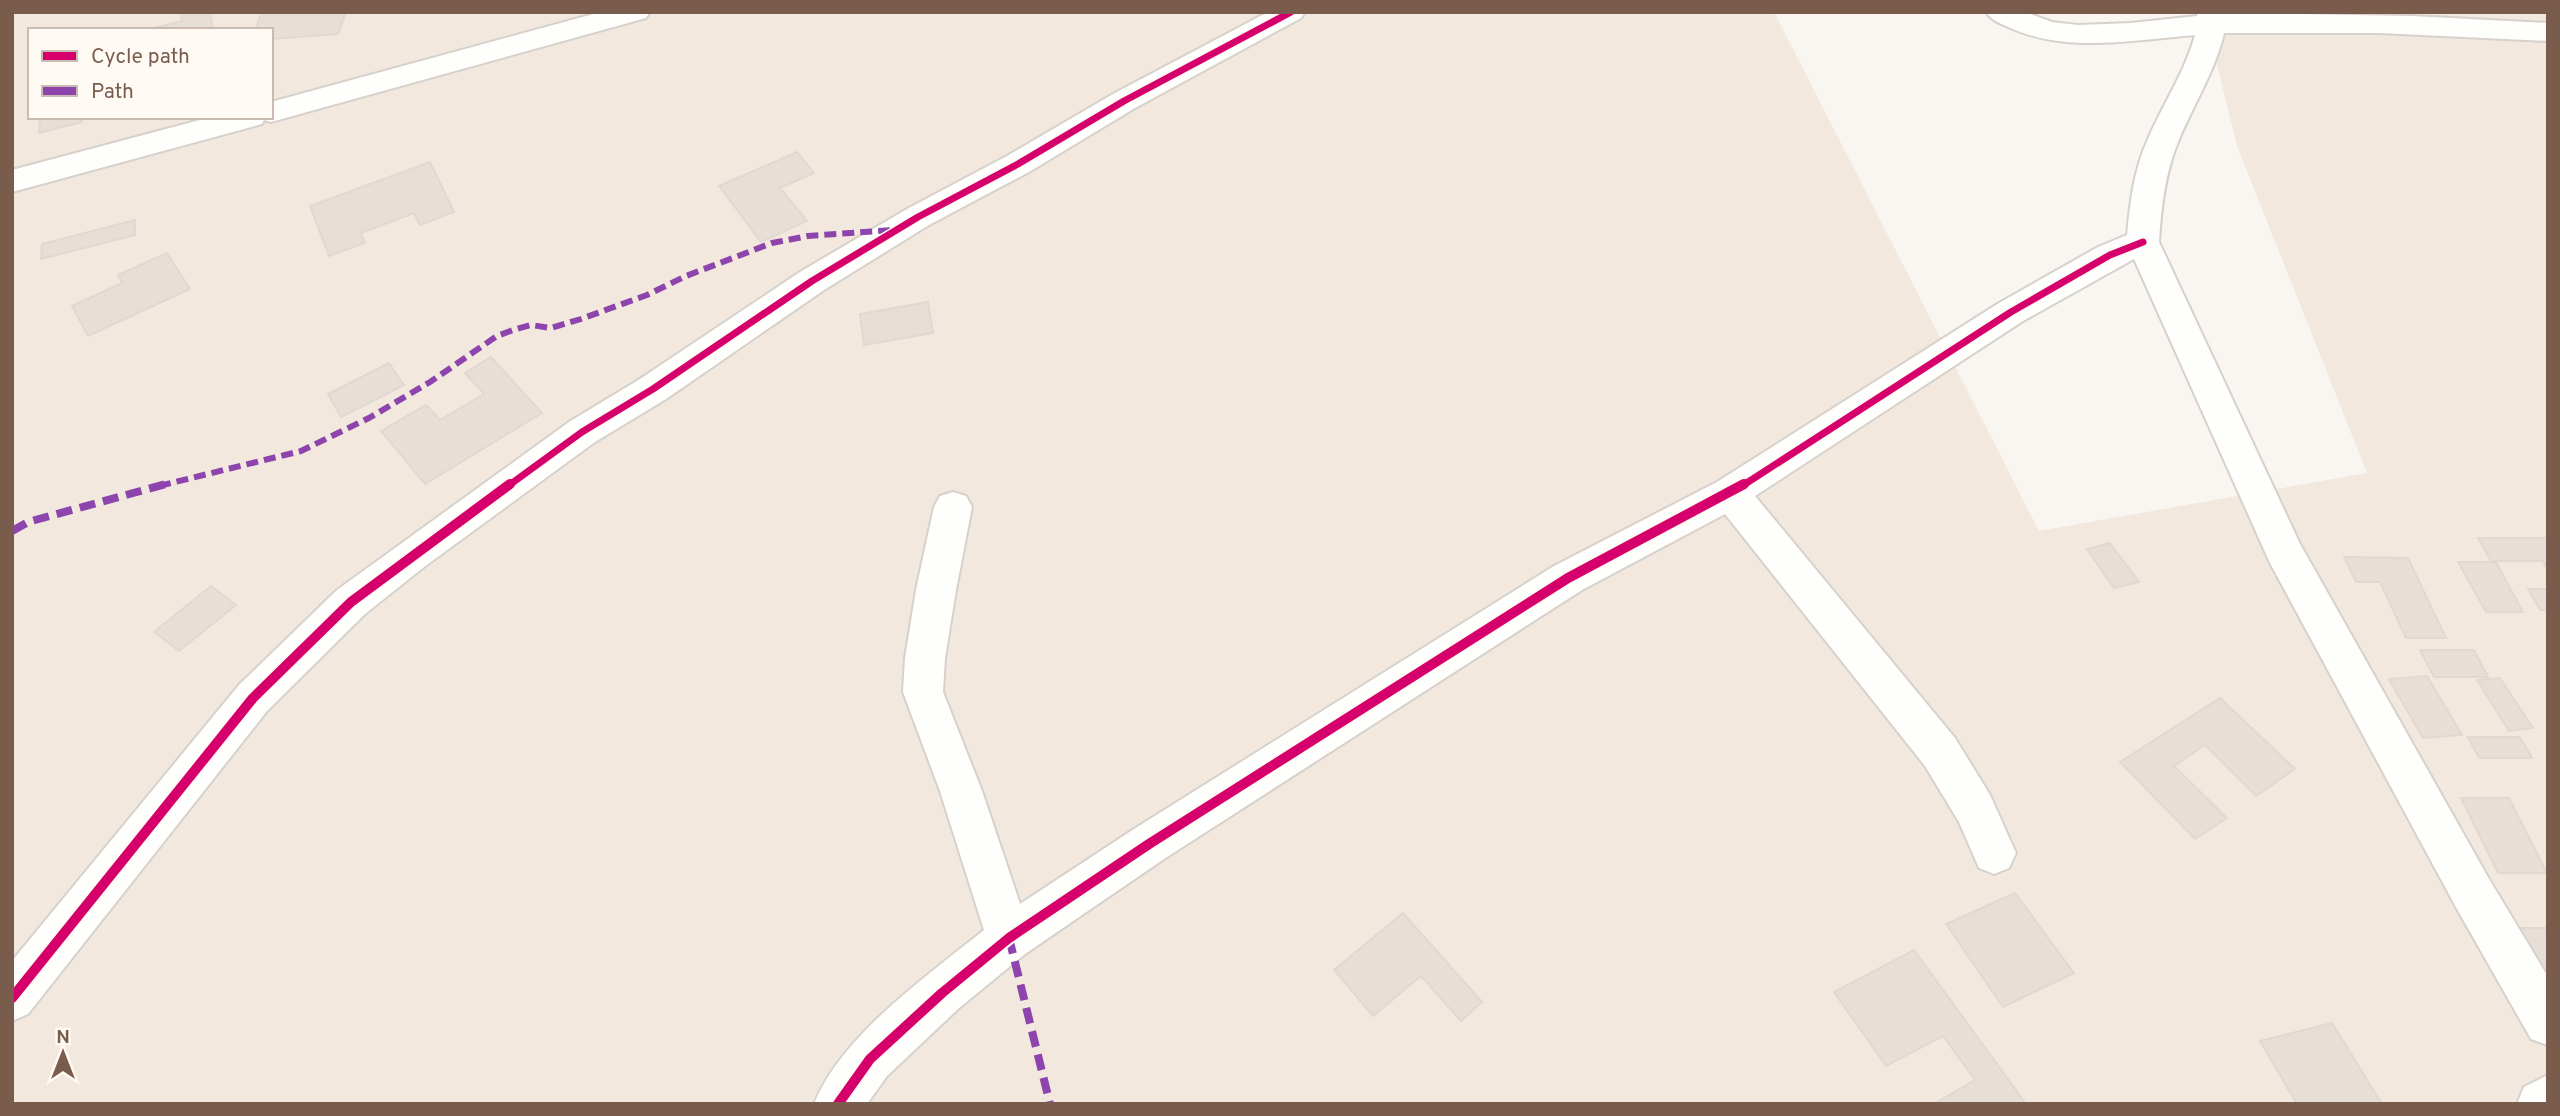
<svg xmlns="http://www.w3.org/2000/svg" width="2560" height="1116" viewBox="0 0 2560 1116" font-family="Overpass,sans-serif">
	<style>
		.residential { fill: #f2e8de; fill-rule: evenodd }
		.building { fill: #e6ded7; stroke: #e2d8d2; stroke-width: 2 }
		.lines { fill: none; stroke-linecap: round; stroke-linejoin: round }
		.minor-casing { stroke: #d7d1cb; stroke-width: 4 }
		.minor { fill: #fefefd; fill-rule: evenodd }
		.quiet-far1 { stroke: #8e44ad; stroke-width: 6; stroke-dasharray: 12 6; stroke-linecap: butt }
		.quiet { stroke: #8e44ad; stroke-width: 8; stroke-dasharray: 16 8; stroke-linecap: butt }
		.cycleway-far1-casing { stroke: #fffaf3; stroke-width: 10 }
		.cycleway-casing { stroke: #fffaf3; stroke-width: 14 }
		.cycleway-far1 { stroke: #d6006c; stroke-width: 7 }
		.cycleway { stroke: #d6006c; stroke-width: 10 }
	</style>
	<rect width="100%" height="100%" fill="#f9f5f0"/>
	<path class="residential" d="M12,12H1774L2039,531L2367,473L2237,146L2204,12H2548V1104H12ZM30,30H271V117H30Z"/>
	<path class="building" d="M181,12H210L213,30H147L182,21Z
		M262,12H346L338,34L271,39V30H255Z
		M40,117H82V122L39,133Z
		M797,152L814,173L780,188L807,221L761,242L719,186Z
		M430,162L454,212L420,225L414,213L361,233L365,243L329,256L310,206Z
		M135,220V235L41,259L42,244Z
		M167,253L190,289L88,336L72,306L122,283L118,275Z
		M928,302L933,333L864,345L860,314Z
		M491,357L542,413L425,484L381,431L426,405L440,420L484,394L465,373Z
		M389,363L404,385L341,417L328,394Z
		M2478,538H2548V570L2543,561H2491Z
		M2110,543L2139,582L2114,588L2087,549Z
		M2344,557L2408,558L2446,638H2406L2380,582H2356Z
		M2458,562H2496L2523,612H2486Z
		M211,586L236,605L179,651L154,632Z
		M2528,589H2548V610H2540Z
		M2420,650H2474L2488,677H2434Z
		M2427,676L2462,735L2423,738L2389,679Z
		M2500,678L2533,728L2509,731L2477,680Z
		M2220,698L2295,769L2256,796L2205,745L2174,766L2227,818L2195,839L2120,762Z
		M2468,737H2520L2532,758H2479Z
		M2461,798H2509L2547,873H2498Z
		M2015,893L2074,973L2003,1007L1946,924Z
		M1403,913L1482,1002L1461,1021L1421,976L1373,1016L1334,970Z
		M2518,928H2548V990Z
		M1914,950L2026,1104H1934L1975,1080L1943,1036L1886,1066L1834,992Z
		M2332,1023L2382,1104H2297L2260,1041Z"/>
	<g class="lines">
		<g class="minor-casing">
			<path id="minor" d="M601,12H650L646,18L271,122L264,120L262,124L12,192V170L211,117H271V102Z
				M1268,12H1305L1301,18L1135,108L1029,172L929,225L824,290L666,399L595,442L424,567L365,614L267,711L28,1014L12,1021V961L239,685L337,590L569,422L640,379L800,272L907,209L1007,156L1113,94Z
				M1986,12H2025L2052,22L2078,25L2131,23L2197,16L2198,12L2412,16L2548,23V41L2379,33H2224C2215,72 2193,105 2178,142C2165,173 2161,208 2159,242L2300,544L2489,879L2548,977V1045L2531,1039L2457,909L2270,563L2134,259L2023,321L1755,496L1955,738L1990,795L2016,853L2009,868L1994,874L1979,868L1959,822L1925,766L1725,514L1582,590L1164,859L1025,954L958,1009L887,1076L867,1104H814C842,1035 927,976 984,930L940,791L903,692L905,658L916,590L934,507L940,496L953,492L966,496L972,507L956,590L945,658L943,692L982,791L1020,904L1134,829L1554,566L1717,482L1999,303L2098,247L2127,235C2130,203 2134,169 2148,139C2163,104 2185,72 2195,35C2132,40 2067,54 2008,27C1999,23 1991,20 1986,12Z
				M2548,1075V1104H2517L2524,1087Z"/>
		</g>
		<use href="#minor" class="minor"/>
		<path class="quiet-far1" d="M159,486L301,451L369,418L430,382L497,336L513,330L531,325L551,328L581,319L647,295L686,276L772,243L808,236L892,230"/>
		<path class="quiet" d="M12,531L28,522L166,484
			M1009,938L1050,1104"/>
		<g class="cycleway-far1-casing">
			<path id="cycleway-far1" d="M508,486L582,432L653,389L812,281L918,217L1018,164L1124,101L1291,12
				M1742,486L2011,312L2110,255L2143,242"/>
		</g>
		<g class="cycleway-casing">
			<path id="cycleway" d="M12,998L253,698L351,602L510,484
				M838,1104L870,1059L942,993L1009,938L1149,844L1568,578L1744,484"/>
		</g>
		<use href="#cycleway-far1" class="cycleway-far1"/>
		<use href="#cycleway" class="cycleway"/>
	</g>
	<rect width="2560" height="1116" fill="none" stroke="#7a5c4d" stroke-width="28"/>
	<rect x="28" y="28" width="245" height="91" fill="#fffaf3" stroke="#cabbb1" stroke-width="2"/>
	<rect x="42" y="51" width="35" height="10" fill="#d6006c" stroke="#cabbb1" stroke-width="2"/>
	<text x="91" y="63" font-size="21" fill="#7a5c4d">Cycle path</text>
	<rect x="42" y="86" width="35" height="10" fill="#8e44ad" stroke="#cabbb1" stroke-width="2"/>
	<text x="91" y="98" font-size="21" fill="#7a5c4d">Path</text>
	<g transform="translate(63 1053)" stroke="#fffaf3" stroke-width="5" paint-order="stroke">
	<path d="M0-5L12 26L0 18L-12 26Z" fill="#7a5c4d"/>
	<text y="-10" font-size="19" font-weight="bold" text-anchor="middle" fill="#7a5c4d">N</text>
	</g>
</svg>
